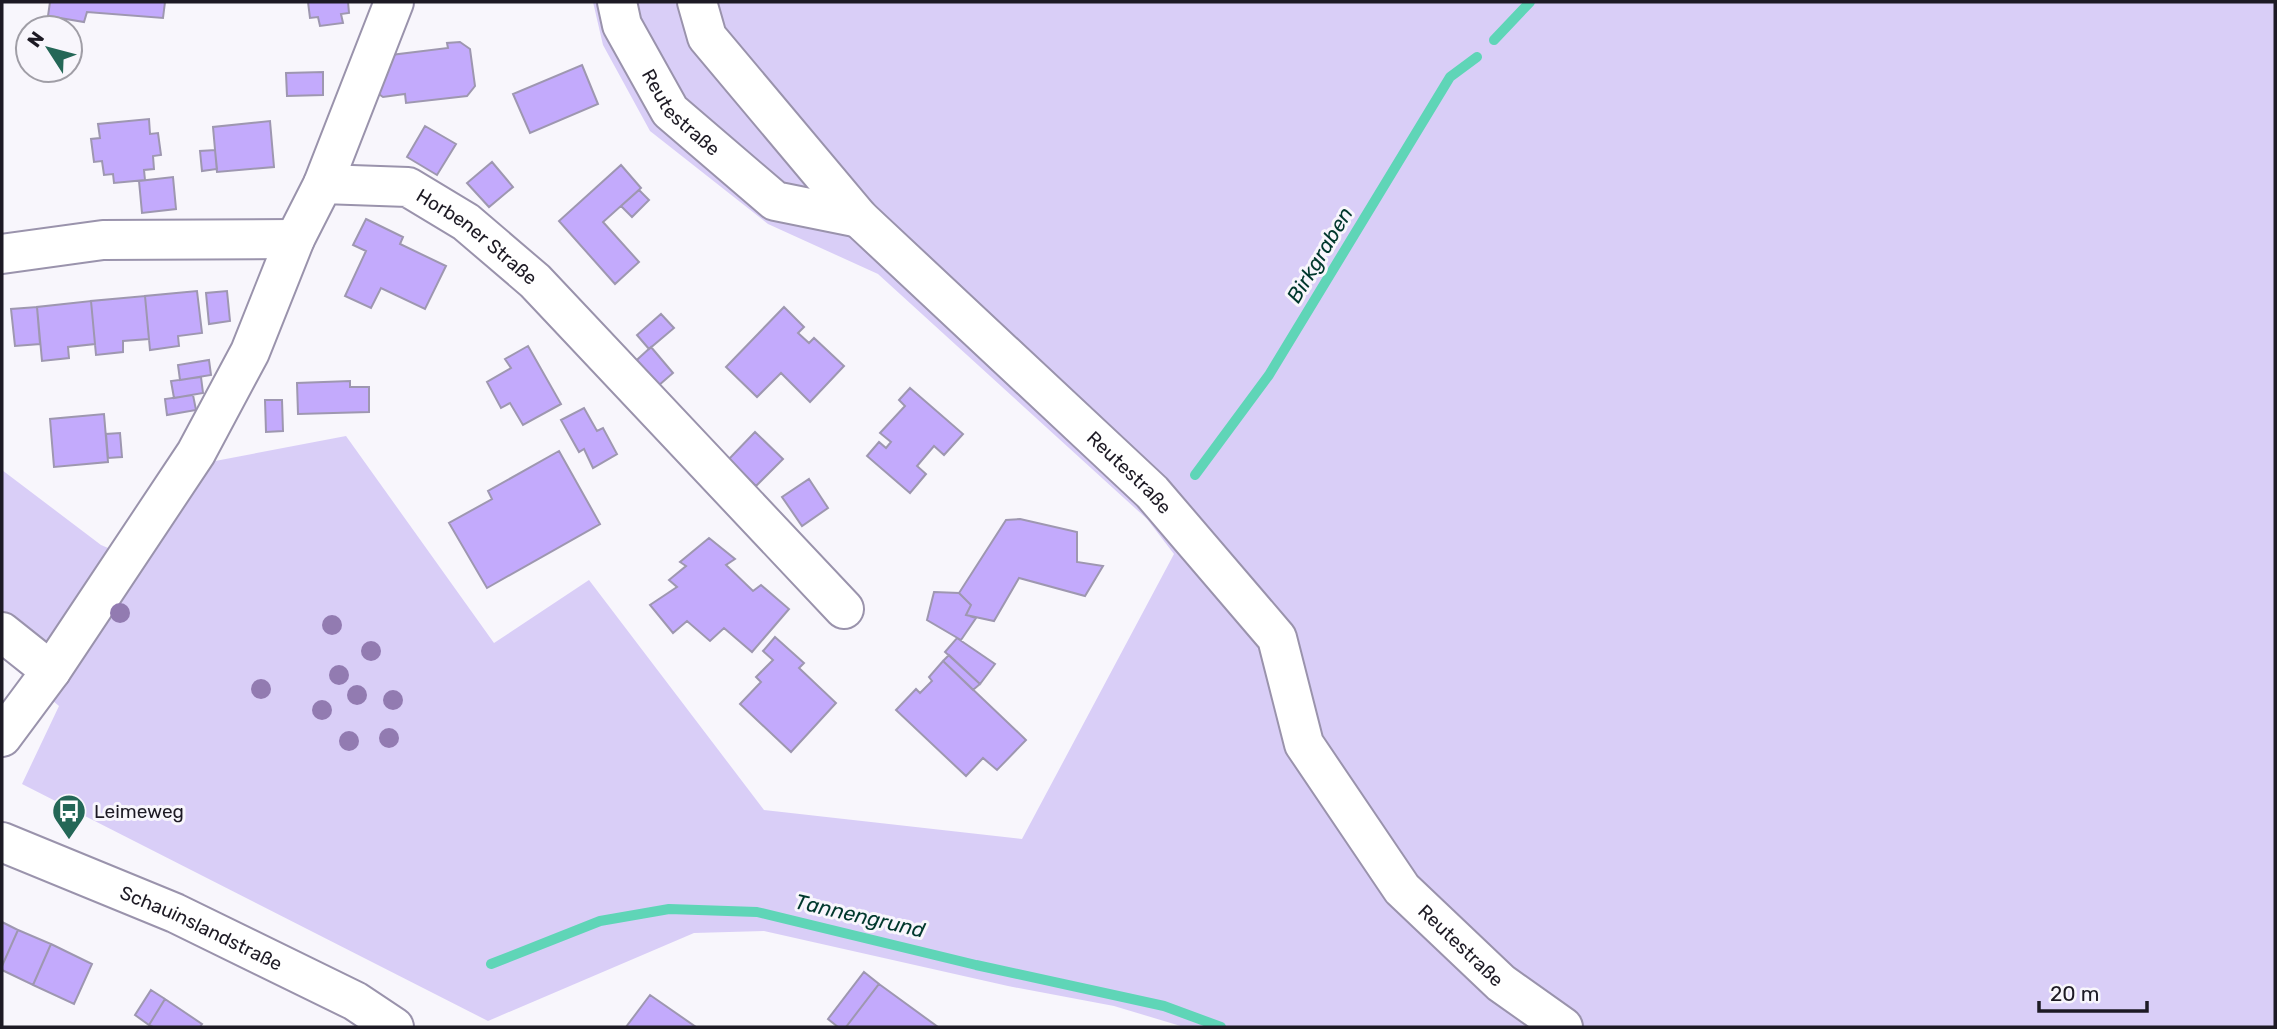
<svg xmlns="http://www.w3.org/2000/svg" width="2277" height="1029" viewBox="0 0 2277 1029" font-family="Rubik,sans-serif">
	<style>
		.green { fill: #d9cef7 }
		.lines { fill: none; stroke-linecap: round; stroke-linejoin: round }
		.stream { stroke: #5fd5b7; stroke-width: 10 }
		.building { fill: #c3aafc; stroke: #9e97b0; stroke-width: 2 }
		.minor-casing { stroke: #9a93ac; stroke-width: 42 }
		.major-casing { stroke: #9a93ac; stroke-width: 42 }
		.minor { stroke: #fff; stroke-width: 38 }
		.major { stroke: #fff; stroke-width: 38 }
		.tree { fill: #927bb1 }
		.labels { text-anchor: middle; stroke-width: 6; stroke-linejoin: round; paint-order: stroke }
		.street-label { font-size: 19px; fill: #1d1a24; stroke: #f8f6fc }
		.poi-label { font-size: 19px; fill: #1d1a24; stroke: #f8f6fc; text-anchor: start }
		.water-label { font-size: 21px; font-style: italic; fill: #00382d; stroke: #f8f6fc }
	</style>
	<rect width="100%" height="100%" fill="#f8f6fc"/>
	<path class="green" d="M593,2H2275V1027H1184L1114,1006L1008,986L764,931L694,933L488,1021L22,784L59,706L2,658V470L101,545L139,561L194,465L346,436L494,643L589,580L764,810L1022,839L1174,554L1147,519L878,274L768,224L650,131L603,45Z"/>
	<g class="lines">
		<path class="stream" d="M1494,40L1530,2
			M1195,475L1269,375L1450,77L1477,57
			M491,964L600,921L669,909L757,912L976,965L1164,1006L1221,1027"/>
	</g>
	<path class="building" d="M50,2H165L163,18L87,12L84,22L48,16Z
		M308,2H348L349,13L341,14L343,23L320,26L318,17L310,18Z
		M460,42L470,49L475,86L467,96L406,103L405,94L383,97L376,92L391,55L448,48L447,43Z
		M582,65L598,104L530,133L513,94Z
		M323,72V95L287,96L286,73Z
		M149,119L150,134L158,133L161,155L153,156L154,169L144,170L145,180L114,183L113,174L104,175L102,161L94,162L91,139L100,138L98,124Z
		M270,121L274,167L217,172L213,127Z
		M425,126L456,144L437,175L407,157Z
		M215,150L217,169L202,171L200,151Z
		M492,162L513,187L489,207L467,183Z
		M621,165L641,188L603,222L639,262L615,284L559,221Z
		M173,177L176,209L142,213L139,181Z
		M639,190L649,200L632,217L621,206Z
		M366,219L403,237L400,244L446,266L425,309L381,288L371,308L345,296L366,251L353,245Z
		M197,291L202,333L178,336L179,346L150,350L145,296Z
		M227,291L230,321L209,324L206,293Z
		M145,296L149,339L123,341V352L96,355L91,301Z
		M91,301L95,344L68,347L69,358L42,361L37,307Z
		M37,307L40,344L15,346L11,309Z
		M784,307L804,327L798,333L809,343L814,338L844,366L810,402L781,373L757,397L726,367Z
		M661,314L674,328L649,349L637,335Z
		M528,346L561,404L523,425L510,403L501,408L487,382L511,368L505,359Z
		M651,347L673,373L651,392L629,367Z
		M209,360L211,375L180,380L178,365Z
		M201,377L203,393L174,398L171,381Z
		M350,381V387H369V412L298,414L297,383Z
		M910,388L963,434L944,455L934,446L917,466L926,474L910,493L867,456L879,442L886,448L891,442L880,433L905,406L899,400Z
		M193,395L196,410L167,415L165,399Z
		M265,400H282L283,431L266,432Z
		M584,408L597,431L603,428L617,454L593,468L584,449L579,452L561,420Z
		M104,414L108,462L54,467L50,419Z
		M755,432L783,459L756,486L729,459Z
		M120,433L122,457L108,458L106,434Z
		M559,451L600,524L487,588L449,523L492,499L488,491Z
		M809,479L828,508L802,526L782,497Z
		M1020,519L1077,532V562L1103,566L1085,596L1019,578L994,621L966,615L971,605L959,593L1006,520Z
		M709,538L735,559L726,565L753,591L761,585L789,609L752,652L724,628L710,641L687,621L673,633L650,605L677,587L669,580L686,566L680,562Z
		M934,592L959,593L971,605L966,615L976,618L961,640L927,620Z
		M775,637L804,663L799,668L836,703L791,752L740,704L761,682L756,677L773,660L763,651Z
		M957,638L995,664L980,684L945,652Z
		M949,655L980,684L973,690L943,661Z
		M943,661L1026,740L997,770L983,758L966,776L896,710L916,689L920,693L932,681L929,677Z
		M2,922L18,930L2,966Z
		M18,930L51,944L33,985L2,970V966Z
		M51,944L92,964L74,1004L33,985Z
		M864,972L879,984L846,1027H838L828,1019Z
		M879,984L938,1027H846Z
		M151,990L165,999L149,1025L135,1015Z
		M650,995L696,1027H626Z
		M165,999L202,1024L200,1027H153L149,1025Z"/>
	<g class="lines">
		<g class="minor-casing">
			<g id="minor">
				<path id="s1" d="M617,2L622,25L670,111L775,201L859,218"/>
				<path id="s2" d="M697,2L707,37L859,218L1152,492L1277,638L1304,744L1402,889L1501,983L1563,1027"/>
				<path d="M323,184L394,2"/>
				<path d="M2,254L103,240L295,239"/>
				<path d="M2,632L51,671"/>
				<path id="s3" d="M2,737L51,671L196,453L250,352L295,239L323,184L408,187L466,222L535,281L844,609"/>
			</g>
		</g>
		<g class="major-casing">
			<g id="major">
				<path id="s4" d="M2,842L175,913L355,1001L394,1027"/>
			</g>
		</g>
		<use href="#minor" class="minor"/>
		<use href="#major" class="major"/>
	</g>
	<g class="tree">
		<circle cx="120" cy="613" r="10"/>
		<circle cx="332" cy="625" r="10"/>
		<circle cx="371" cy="651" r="10"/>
		<circle cx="339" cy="675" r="10"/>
		<circle cx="261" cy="689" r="10"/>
		<circle cx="357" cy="695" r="10"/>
		<circle cx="393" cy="700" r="10"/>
		<circle cx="322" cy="710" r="10"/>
		<circle cx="389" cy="738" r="10"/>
		<circle cx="349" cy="741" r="10"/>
	</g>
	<defs>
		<g id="bus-pin" transform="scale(1.75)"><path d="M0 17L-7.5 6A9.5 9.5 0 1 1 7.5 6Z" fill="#246757" stroke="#f8f6fc"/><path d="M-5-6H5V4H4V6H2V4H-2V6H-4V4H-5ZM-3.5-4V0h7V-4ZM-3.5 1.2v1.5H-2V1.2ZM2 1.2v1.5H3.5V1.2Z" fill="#fff"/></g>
	</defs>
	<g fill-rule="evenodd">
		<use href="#bus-pin" x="69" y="811"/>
	</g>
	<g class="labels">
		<g class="street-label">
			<text dy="7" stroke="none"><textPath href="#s1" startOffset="130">Reutestraße</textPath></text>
			<text dy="7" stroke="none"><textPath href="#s3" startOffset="812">Horbener Straße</textPath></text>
			<text dy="7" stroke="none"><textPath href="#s2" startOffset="644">Reutestraße</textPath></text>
			<text dy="7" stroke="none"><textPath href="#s4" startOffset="217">Schauinslandstraße</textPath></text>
			<text dy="7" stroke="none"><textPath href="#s2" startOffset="1232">Reutestraße</textPath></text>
		</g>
		<g class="poi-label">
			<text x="94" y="818">Leimeweg</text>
		</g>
		<g class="water-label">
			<text transform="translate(1320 255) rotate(-59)" y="7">Birkgraben</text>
			<text transform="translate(860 916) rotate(13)" y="7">Tannengrund</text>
		</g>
	</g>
	<rect width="2277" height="1029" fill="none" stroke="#1d1a24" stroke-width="7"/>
	<g transform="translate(49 49) rotate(306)"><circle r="33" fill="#f8f6fc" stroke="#a09ea6" stroke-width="2"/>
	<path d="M0-5L12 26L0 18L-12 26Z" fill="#246757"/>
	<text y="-10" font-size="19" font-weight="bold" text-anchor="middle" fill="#1d1a24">N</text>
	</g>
	<path d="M2039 1001v10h108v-10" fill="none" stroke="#1d1a24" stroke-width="3.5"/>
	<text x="2050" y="1001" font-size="21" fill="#1d1a24" stroke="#f8f6fc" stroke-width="5" paint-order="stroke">20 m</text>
</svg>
